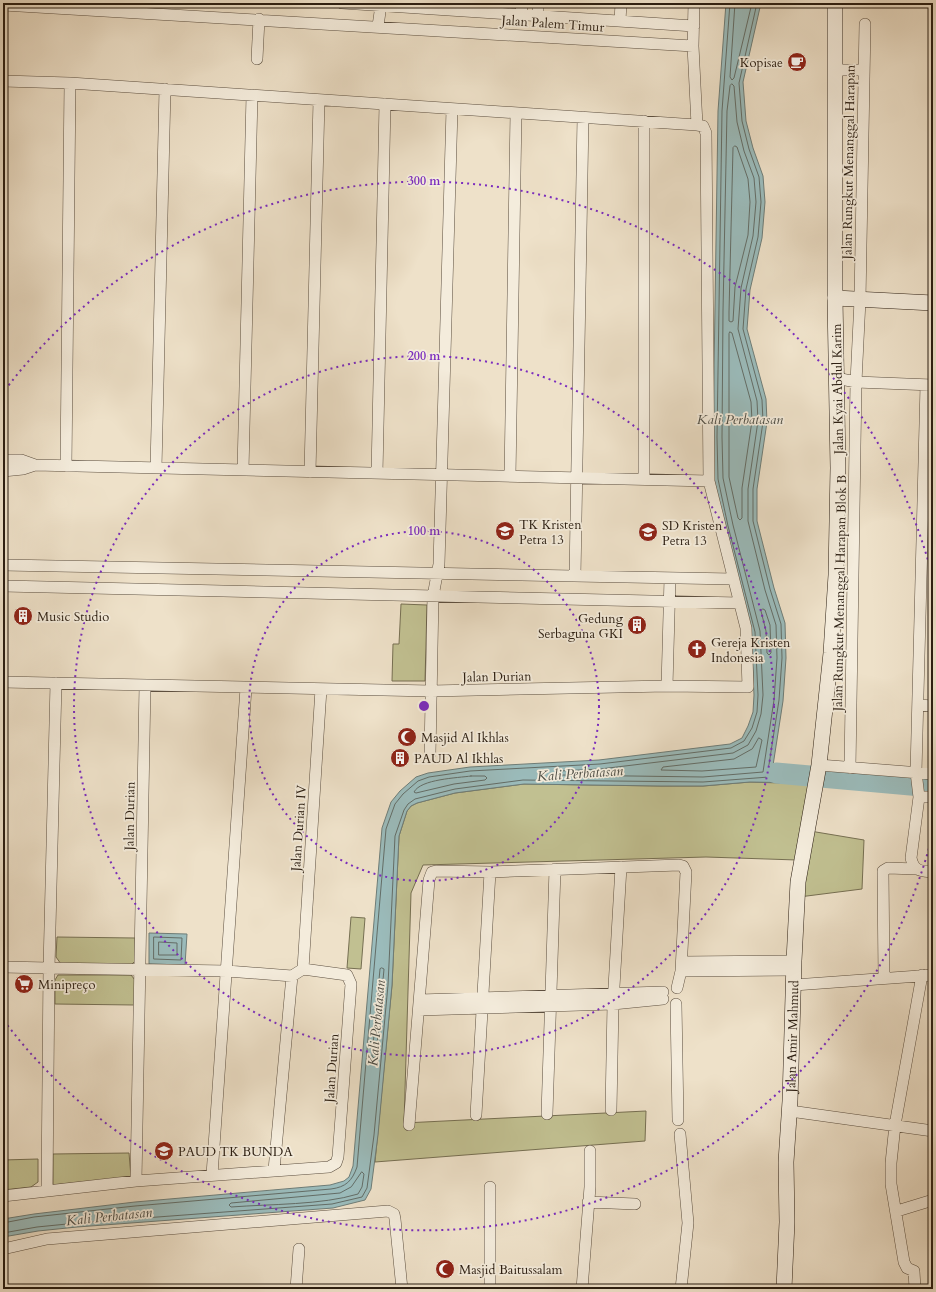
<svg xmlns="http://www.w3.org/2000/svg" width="936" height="1292" viewBox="0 0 936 1292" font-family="Cardo,serif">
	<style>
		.green { fill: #c1c091; stroke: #766f52 }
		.water { fill: #9bbcbc; stroke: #6e7d78 }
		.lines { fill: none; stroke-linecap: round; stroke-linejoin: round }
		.shore { stroke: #636d67; stroke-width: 1 }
		.river { stroke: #9bbcbc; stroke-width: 21 }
		.street-casing { stroke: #5c4f40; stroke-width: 12 }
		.secondary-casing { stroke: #2b1e12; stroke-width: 16 }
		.street { stroke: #f4ecdc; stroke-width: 11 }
		.secondary { stroke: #f4ecdc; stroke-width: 15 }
		.ring { fill: none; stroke: #7b2cbf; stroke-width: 2; stroke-dasharray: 2 4 }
		.labels { text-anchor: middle; stroke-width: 3.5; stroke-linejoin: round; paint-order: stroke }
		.street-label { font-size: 13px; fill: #2b1e12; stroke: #f4ecdc }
		.poi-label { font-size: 13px; fill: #2b1e12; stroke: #f4ecdc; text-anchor: start }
		.water-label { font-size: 14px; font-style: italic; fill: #4d4d45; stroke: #f4ecdc }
		.centre { fill: #7b2cbf; stroke: #f4ecdc; stroke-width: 2 }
		.ring-label { font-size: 12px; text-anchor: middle; font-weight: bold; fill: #7b2cbf; stroke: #f4ecdc; stroke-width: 3.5; stroke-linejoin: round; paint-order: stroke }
	</style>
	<rect width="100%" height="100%" fill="#eee1c9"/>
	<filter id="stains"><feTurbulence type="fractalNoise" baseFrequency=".005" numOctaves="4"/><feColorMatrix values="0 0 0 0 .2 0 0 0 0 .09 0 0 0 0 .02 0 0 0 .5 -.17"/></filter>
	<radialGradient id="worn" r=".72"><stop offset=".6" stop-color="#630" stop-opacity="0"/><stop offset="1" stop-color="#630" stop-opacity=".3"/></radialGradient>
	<path class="green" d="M401,604L427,605L425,681H392L393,644H399Z
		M750,782L811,784L797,860L706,857L423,865L411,893L404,1123L646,1111L645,1141L375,1162L392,985L399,836L407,811L411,806L417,803L455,793L524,784L660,786H703Z
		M810,831L864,840L862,889L799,897Z
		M351,917L365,918L361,969L347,968Z
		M57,937L135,938V961L131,965L61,964L56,957Z
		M58,975H131L135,980L134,1005L55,1004V980Z
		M129,1153L131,1177L53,1185V1154Z
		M38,1159V1182L31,1187L3,1190V1160Z"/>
	<path class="water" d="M726,3H761L743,82L746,121L753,148L763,176L765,202L762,238L750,290L747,329L766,399L767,422L757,489V521L774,588L785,623L786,658L783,701L772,772L805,775L804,783L750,782L703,786H660L524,784L455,793L417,803L411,806L407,811L399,836L392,985L378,1135L371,1189L365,1200L333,1208L77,1227L38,1231L3,1237V1219L34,1214L135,1202L330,1185L344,1181L349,1177L353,1166L382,828L391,802L400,791L416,777L428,773L470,767L599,760L730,744L742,738L748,726L753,712L754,695L751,633L724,527L714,479L713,437L718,111Z
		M149,933L187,934L185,965L149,964Z"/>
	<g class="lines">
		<path class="shore" d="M735,3L730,77L732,80L734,78L752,3
			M732,84L734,86L737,122L744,151L754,178L756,202L753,236L741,288L738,329L757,401L758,421L748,489V521L765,590L776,625L777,658L774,700L763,772L703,777L560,775L558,773L560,771L600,769L733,753L748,745L756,731L761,714L763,695L760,631L733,525L723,478L722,437L723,311L727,111L730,86Z
			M735,146L737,147L748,179L750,202L748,235L735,287L733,321L731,322L729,321V312L733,148Z
			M730,332L732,333L751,402L752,421L742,488V518L740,520L738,518L729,477V334Z
			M763,609L765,610L770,625L771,653L769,655L767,653L766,631L761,611Z
			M759,738L762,740L756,767L702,771L661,770L663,767L734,759L752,749Z
			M471,776H485L487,778L485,780L454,784L416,793L414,792C421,779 457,778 471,776Z
			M154,937L182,938L181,960L154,959Z
			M159,942L177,943V955H159Z
			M382,968L384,969L376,1056L374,1058L372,1056L380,969Z
			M362,1172L364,1174L362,1187L358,1194C322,1205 270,1204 231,1207L229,1205L231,1203L340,1193L351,1187Z
			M3,1223L34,1217L135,1206L331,1189C346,1187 352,1181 357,1167L386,829L395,804L403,794L418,781L429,777L470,771L600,764L731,748L744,741L752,728L757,712L758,695L755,632L728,526L718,479L717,437L722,111L730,3
			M3,1233L37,1227L77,1223L332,1204L362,1197L367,1188L374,1135L388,985L395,836L404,810L408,804L415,799L455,789L523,780L703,782L769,777L768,771L779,700L782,658L781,624L770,589L753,521V489L763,422L762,400L743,329L746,289L758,237L761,202L759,177L749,149L742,121L739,83L757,3"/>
		<path class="river" d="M776,773L933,787"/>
		<g class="street-casing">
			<path id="street" d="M342,3L694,26
				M694,3L693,46L697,125
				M3,5L693,46
				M521,15L522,3
				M538,16V3
				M620,21L621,3
				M378,26L381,5
				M257,59L259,19
				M834,70H863
				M3,81L70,83L697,125L703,126L706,133L709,481L746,628L748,687L667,686L431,691L3,682
				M836,378L856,382L932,385
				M3,460H21L35,465
				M66,466L70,83
				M156,468L165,89
				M243,470L252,95
				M3,471L23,469L35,465L709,481
				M310,472L319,100
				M377,473L385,104
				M510,476L516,113
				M644,479V121
				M3,565L733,579
				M575,576L583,117
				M3,586L739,603
				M667,686L670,578
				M918,705L933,706
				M430,754L433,596L439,564L452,109
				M819,765L933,774
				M850,768L856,382L860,300L865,24
				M919,797L916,772L926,385
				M933,797H919L911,858C914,872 921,871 933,872
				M682,962L794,961
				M3,967L49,968L47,1191
				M303,969L321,689
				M681,971L794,970
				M884,978L883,871L888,868L916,869
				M794,985L933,975
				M420,1000L663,992
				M676,1004L678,1120
				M419,1010L613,1004L663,999
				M611,1110L613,1004L621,867
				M790,1111L933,1131
				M547,1114L555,869
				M476,1115L490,872
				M409,1125L429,880L432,872L436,871L490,872L679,865L683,866L686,872L681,971L677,988
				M680,1134L688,1223L681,1289
				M274,1170L292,976
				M212,1175L246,688
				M136,1181L145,685
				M3,1196L136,1181L329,1167L336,1163L338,1157L351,984L347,975L303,969L292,976L227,971L49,968L56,683
				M588,1202L635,1204
				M897,1211L933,1200
				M3,1249L47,1239L388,1211L394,1214L395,1219L402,1289
				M296,1289L299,1249
				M490,1289V1187
				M582,1289L590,1187V1151
				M915,1289L914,1271L907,1268L904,1262L891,1184V1163L895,1125L922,975"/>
		</g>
		<g class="secondary-casing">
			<g id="secondary">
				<path d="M835,298L933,303"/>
				<path id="s1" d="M784,1289L787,1222L786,1162L790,1101L794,961L798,882L819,765L831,653L836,575L838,468L835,298V3"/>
			</g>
		</g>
		<use href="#street" class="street"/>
		<use href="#secondary" class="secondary"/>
	</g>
	<g class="ring">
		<circle cx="424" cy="706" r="175"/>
		<circle cx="424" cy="706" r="350"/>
		<path d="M932 837A525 525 0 0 1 5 1022M5 390A525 525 0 0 1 932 575"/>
	</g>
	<defs>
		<g id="cafe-disc" transform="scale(1)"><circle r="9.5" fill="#8f2418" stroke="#f4ecdc"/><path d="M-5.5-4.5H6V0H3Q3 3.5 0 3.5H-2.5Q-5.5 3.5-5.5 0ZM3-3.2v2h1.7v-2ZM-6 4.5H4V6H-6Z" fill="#fff"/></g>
		<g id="school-disc" transform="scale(1)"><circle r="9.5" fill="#8f2418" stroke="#f4ecdc"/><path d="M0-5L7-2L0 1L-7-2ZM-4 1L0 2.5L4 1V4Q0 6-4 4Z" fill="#fff"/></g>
		<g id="building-disc" transform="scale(1)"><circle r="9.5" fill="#8f2418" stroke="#f4ecdc"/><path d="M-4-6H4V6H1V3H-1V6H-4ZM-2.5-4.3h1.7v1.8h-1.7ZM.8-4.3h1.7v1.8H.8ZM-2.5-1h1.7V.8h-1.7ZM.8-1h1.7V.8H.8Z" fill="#fff"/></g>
		<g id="church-disc" transform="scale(1)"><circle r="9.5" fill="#8f2418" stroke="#f4ecdc"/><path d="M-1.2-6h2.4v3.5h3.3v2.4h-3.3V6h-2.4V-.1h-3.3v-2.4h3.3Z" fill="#fff"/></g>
		<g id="mosque-disc" transform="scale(1)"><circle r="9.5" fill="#8f2418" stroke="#f4ecdc"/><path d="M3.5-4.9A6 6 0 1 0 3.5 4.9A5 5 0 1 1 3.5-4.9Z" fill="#fff"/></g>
		<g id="supermarket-disc" transform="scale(1)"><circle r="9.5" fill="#8f2418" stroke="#f4ecdc"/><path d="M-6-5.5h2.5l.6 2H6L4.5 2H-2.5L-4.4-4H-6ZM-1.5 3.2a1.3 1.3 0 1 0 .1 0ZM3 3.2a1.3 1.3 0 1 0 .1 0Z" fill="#fff"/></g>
	</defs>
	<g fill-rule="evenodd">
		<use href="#cafe-disc" x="797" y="62"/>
		<use href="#school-disc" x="505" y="531"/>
		<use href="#school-disc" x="648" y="532"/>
		<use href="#building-disc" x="23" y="616"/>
		<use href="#building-disc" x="637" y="625"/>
		<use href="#church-disc" x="697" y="649"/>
		<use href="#mosque-disc" x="407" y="737"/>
		<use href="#building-disc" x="400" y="758"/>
		<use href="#supermarket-disc" x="24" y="984"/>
		<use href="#school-disc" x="164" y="1151"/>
		<use href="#mosque-disc" x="445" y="1269"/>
	</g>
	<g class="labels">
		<g class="street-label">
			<text transform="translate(553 23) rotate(4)" y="5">Jalan Palem Timur</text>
			<text transform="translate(848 162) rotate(-89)" y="5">Jalan Rungkut Menanggal Harapan</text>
			<text transform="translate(837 389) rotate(-91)" y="5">Jalan Kyai Abdul Karim</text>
			<text transform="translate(839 593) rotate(-89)" y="5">Jalan Rungkut Menanggal Harapan Blok B</text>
			<text transform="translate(497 676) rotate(-1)" y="5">Jalan Durian</text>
			<text transform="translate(129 816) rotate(-89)" y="5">Jalan Durian</text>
			<text transform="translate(298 828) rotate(-86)" y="5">Jalan Durian IV</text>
			<text dy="5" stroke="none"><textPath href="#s1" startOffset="253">Jalan Amir Mahmud</textPath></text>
			<text transform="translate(331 1068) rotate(-86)" y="5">Jalan Durian</text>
		</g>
		<g class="poi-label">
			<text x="783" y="67" text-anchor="end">Kopisae</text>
			<text x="519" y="529">TK Kristen<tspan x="519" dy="15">Petra 13</tspan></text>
			<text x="662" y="530">SD Kristen<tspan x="662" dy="15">Petra 13</tspan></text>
			<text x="37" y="621">Music Studio</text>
			<text x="623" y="623" text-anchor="end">Gedung<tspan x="623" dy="15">Serbaguna GKI</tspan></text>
			<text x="711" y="647">Gereja Kristen<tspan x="711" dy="15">Indonesia</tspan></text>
			<text x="421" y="742">Masjid Al Ikhlas</text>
			<text x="414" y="763">PAUD Al Ikhlas</text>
			<text x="38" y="989">Minipreço</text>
			<text x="178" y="1156">PAUD TK BUNDA</text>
			<text x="459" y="1274">Masjid Baitussalam</text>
		</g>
		<g class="water-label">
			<text x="740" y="424">Kali Perbatasan</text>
			<text transform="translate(580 773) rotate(-4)" y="5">Kali Perbatasan</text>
			<text transform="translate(376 1023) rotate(-85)" y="5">Kali Perbatasan</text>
			<text transform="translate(109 1216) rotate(-6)" y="5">Kali Perbatasan</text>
		</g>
	</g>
	<circle cx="424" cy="706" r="6" class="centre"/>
	<g class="ring-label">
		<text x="424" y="185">300 m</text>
		<text x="424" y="360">200 m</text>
		<text x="424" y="535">100 m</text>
	</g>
	<rect width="936" height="1292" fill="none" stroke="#eee1c9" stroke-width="16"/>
	<rect x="4" y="4" width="928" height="1284" fill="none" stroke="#2b1e12" stroke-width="2"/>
	<rect x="8" y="8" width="920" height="1276" fill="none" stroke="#2b1e12"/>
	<rect width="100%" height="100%" filter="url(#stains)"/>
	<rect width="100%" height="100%" fill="url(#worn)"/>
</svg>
